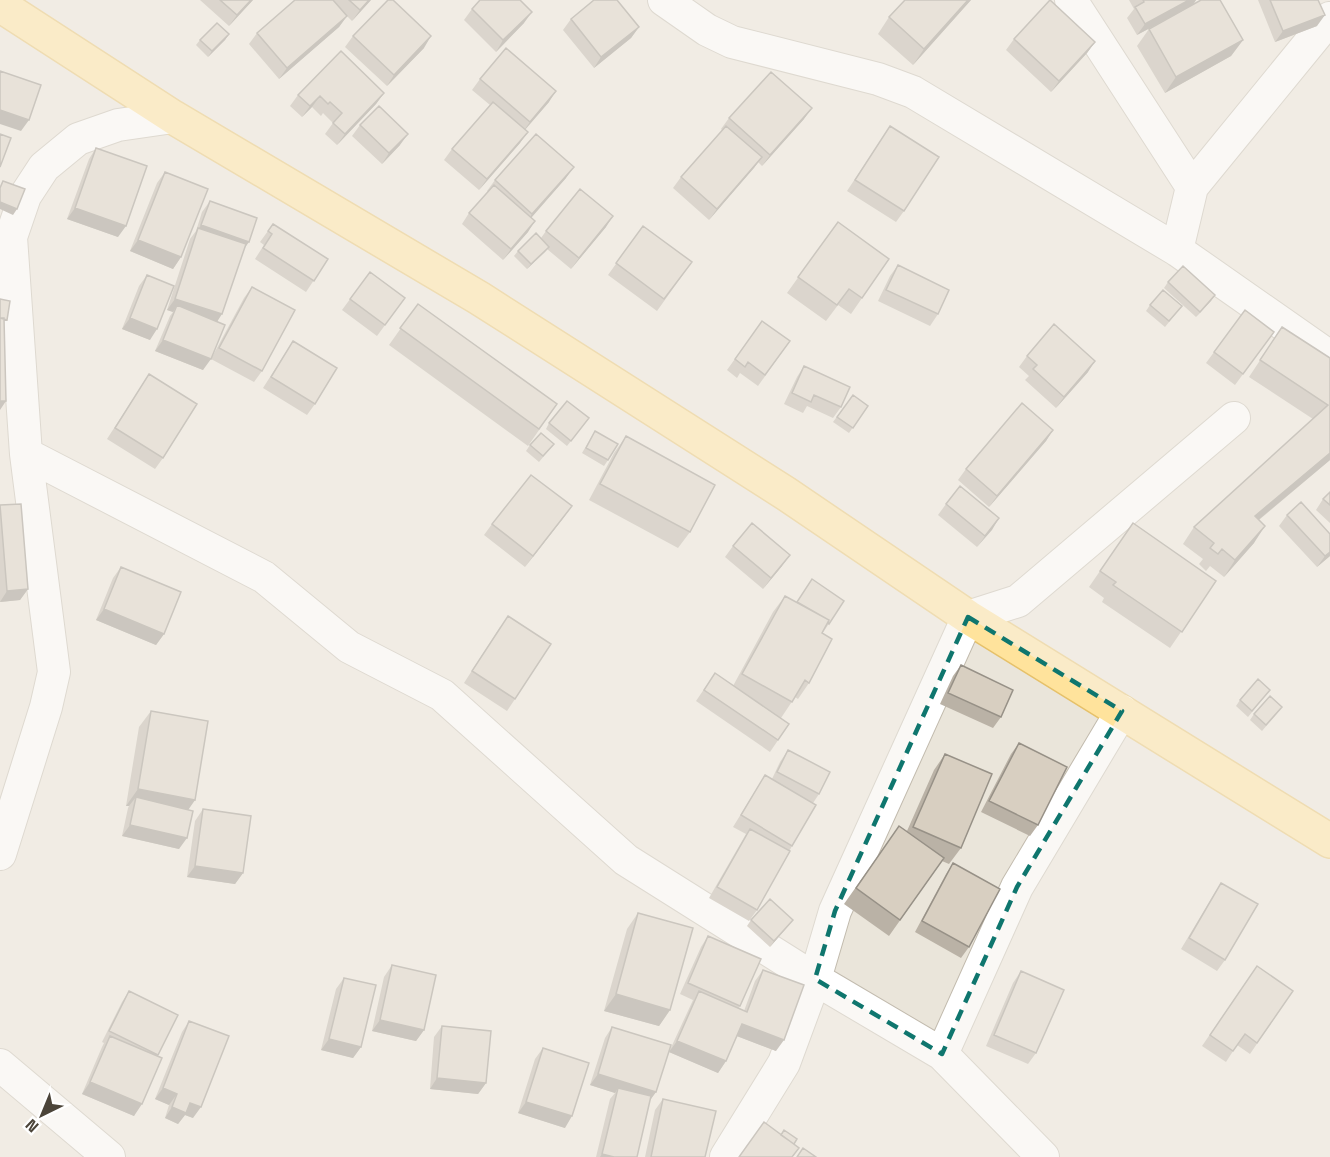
<svg xmlns="http://www.w3.org/2000/svg" width="1330" height="1157" viewBox="0 0 1330 1157" font-family="'Space Grotesk',sans-serif">
	<style>
		.residential { fill: #eae5da }
		.lines { fill: none; stroke-linecap: round; stroke-linejoin: round }
		.minor-casing { stroke: #c2bbae; stroke-width: 34 }
		.major-casing { stroke: #e6c16a; stroke-width: 36 }
		.minor { stroke: #fff; stroke-width: 32 }
		.major { stroke: #ffe39c; stroke-width: 33 }
		.wall { fill: #bab2a6 }
		.shaded-wall { fill: #979187 }
		.building { fill: #d8cfc1; stroke: #979187; stroke-width: 1.5 }
		.marked { fill: none; stroke: #0f766e; stroke-width: 4.5; stroke-dasharray: 12 8; stroke-linejoin: round }
	</style>
	<rect width="100%" height="100%" fill="#f6f3ec"/>
	<path class="residential" d="M0,0H1330V1157H0Z"/>
	<g class="lines">
		<g class="minor-casing">
			<path id="minor" d="M664,0L707,30L732,42L878,79L913,92L1177,250L1330,357
				M1071,0L1192,187
				M1177,250L1192,187L1330,18
				M26,454L264,577L349,647L442,695L626,860L815,979L942,1054L1043,1157
				M0,854L46,707L54,672L26,454L11,237L25,196L44,167L78,139L118,125L173,117
				M942,1054L1017,887L1122,711
				M0,1065L109,1157
				M726,1157L784,1063L815,979L835,911L968,617L1018,601L1234,418"/>
		</g>
		<g class="major-casing">
			<path id="major" d="M0,5L173,117L479,298L785,493L968,617L1330,841"/>
		</g>
		<use href="#minor" class="minor"/>
		<use href="#major" class="major"/>
	</g>
	<path class="wall" d="M200,0H253L229,26Z
		M295,0H371L352,21L347,16L339,27L279,79L249,44L257,33Z
		M905,0H971L913,65L878,34L889,17Z
		M1129,0H1196L1193,4L1243,40L1231,56L1165,93L1137,46L1149,29L1170,17L1137,35L1127,18L1134,9Z
		M1258,0H1318L1317,26L1275,42Z
		M472,9L524,23L496,52L464,20Z
		M571,19L639,27L631,38L594,68L563,30Z
		M229,34L225,40L208,57L196,45L200,40Z
		M353,36L424,48L387,86L345,47Z
		M1014,39L1095,42L1087,53L1051,92L1006,50Z
		M480,79L549,102L525,130L520,143L479,190L444,160L452,149L490,105L472,90Z
		M384,93L376,104L337,145L325,134L333,123L323,113L321,116L312,107L302,117L290,106L298,95Z
		M729,118L804,119L762,166L758,162L709,220L673,188L681,177L722,130L721,129Z
		M360,125L400,145L382,164L352,136Z
		M890,126L904,211L896,222L847,191Z
		M96,148L118,237L67,219L89,159Z
		M165,172L181,257L173,269L130,251L157,183Z
		M566,178L531,217L528,232L503,260L462,224L469,213L488,192L487,191L495,180Z
		M210,201L244,249L217,322L203,370L155,351L170,316L173,312L167,310L190,239L196,231L202,212Z
		M838,222L889,259L851,314L838,305L826,321L787,293Z
		M273,224L328,259L306,292L255,259L264,245L260,242Z
		M643,226L692,262L657,311L608,275Z
		M606,227L571,269L547,249L527,269L514,256L518,251L541,238L546,231Z
		M898,265L938,314L930,326L878,301L890,276Z
		M370,272L405,298L377,336L342,310Z
		M147,275L150,340L122,329L139,286Z
		M1168,282L1215,295L1196,317L1164,288Z
		M252,287L262,371L254,382L211,359L244,298Z
		M418,304L557,404L528,446L389,345Z
		M1150,305L1178,311L1165,327L1146,311Z
		M1245,310L1274,332L1235,385L1206,363Z
		M762,321L790,341L758,386L740,373L737,378L727,370Z
		M1282,327L1330,358V460L1259,520L1254,543L1224,577L1210,566L1206,571L1199,564L1203,559L1183,544L1194,527L1313,419L1249,377Z
		M293,341L315,404L307,415L263,388Z
		M1027,356L1088,372L1056,408L1025,380L1029,376L1019,367Z
		M804,366L841,407L833,418L807,406L803,413L784,404L797,377Z
		M149,374L163,458L155,469L107,439Z
		M853,395L868,406L849,433L833,422Z
		M589,418L567,446L546,429L549,423Z
		M1053,430L1046,441L989,507L958,480L966,469Z
		M595,431L608,460L604,466L582,453Z
		M626,436L690,532L678,548L589,500L614,453Z
		M554,444L539,462L526,451L530,445Z
		M1330,492V523L1316,510L1323,499Z
		M946,504L999,518L977,547L938,515Z
		M0,506L28,589L20,600L0,602Z
		M1287,515L1330,556L1317,567L1279,526Z
		M564,517L525,567L484,535L492,524Z
		M1133,523L1216,581L1170,648L1102,602L1104,598L1089,587Z
		M733,546L782,566L763,589L725,557Z
		M121,567L164,634L156,645L96,620L113,578Z
		M785,596L796,602L844,601L822,634L809,683L798,699L795,697L781,718L789,724L770,752L696,701L715,673L733,686L773,612Z
		M500,627L515,699L507,711L464,683Z
		M961,665L1001,717L993,728L940,704L953,676Z
		M1270,690L1248,717L1236,706L1240,700Z
		M151,711L195,800L188,809L179,849L122,836L128,808L129,806H126L139,727Z
		M1278,712L1262,731L1250,720L1254,714Z
		M1019,743L1038,825L1030,836L981,812L1011,754Z
		M788,750L819,794L813,803L792,846L757,910L749,921L709,898L746,834L733,827L765,775L772,779L780,762Z
		M945,754L961,848L949,864L942,861L889,936L844,904L899,826L907,831L934,770Z
		M203,809L243,873L235,884L187,877L195,821Z
		M953,863L969,947L961,958L915,932L946,874Z
		M1221,883L1225,960L1217,971L1181,949L1214,894Z
		M638,913L670,1010L659,1026L604,1011L627,929Z
		M751,920L789,925L770,947L747,926Z
		M708,936L740,1006L739,1008L744,1011L755,981L763,970L776,1051L737,1036L726,1061L718,1073L669,1052L693,1000L680,994L701,947Z
		M392,965L424,1030L416,1041L372,1031L384,977Z
		M1257,966L1293,991L1250,1054L1237,1045L1226,1062L1202,1046Z
		M1021,971L1036,1053L1028,1064L986,1046L1013,983Z
		M344,978L361,1047L353,1058L321,1050L336,989Z
		M129,991L178,1015L157,1056L134,1116L82,1094L102,1047L104,1043L102,1042L122,1002Z
		M189,1021L193,1118L185,1115L178,1124L165,1118L169,1105L155,1099L182,1032Z
		M442,1026L486,1083L478,1094L430,1089L434,1037Z
		M612,1027L656,1092L650,1100L637,1157H596L610,1099L615,1093L590,1085L605,1038Z
		M543,1048L565,1128L518,1113L535,1059Z
		M663,1099L705,1157H645L655,1110Z"/>
	<path class="shaded-wall" d="M251,0H253L229,26L237,15Z
		M369,0H371L352,21L360,10Z
		M968,0H971L913,65L924,49Z
		M1189,0H1196L1193,5L1137,35L1145,24Z
		M532,12L524,23L496,52L503,40Z
		M1325,15L1317,26L1275,42L1283,31Z
		M347,16L339,27L279,79L287,68Z
		M639,27L631,38L594,68L601,57Z
		M229,34L225,40L208,57L212,51Z
		M431,36L424,48L387,86L394,75Z
		M1243,40L1231,56L1165,93L1176,77Z
		M1095,42L1087,53L1051,92L1059,81Z
		M556,91L549,102L522,133L530,122Z
		M384,93L376,104L337,145L345,134Z
		M320,96L312,107L302,117L310,106Z
		M812,108L804,119L762,166L770,155Z
		M0,110L29,120L21,131L0,124Z
		M528,132L520,143L479,190L487,179Z
		M408,134L400,145L382,164L389,153Z
		M762,157L754,168L709,220L717,209Z
		M574,167L566,178L525,225L532,214Z
		M0,202L17,209L13,215L0,209Z
		M75,208L126,226L118,237L67,219Z
		M613,216L606,227L571,269L579,258Z
		M535,221L528,232L503,260L511,249Z
		M201,225L249,242L241,253L196,233Z
		M138,240L181,257L173,269L130,251Z
		M549,247L545,252L527,269L531,264Z
		M1215,295L1211,301L1196,317L1200,312Z
		M175,299L222,314L215,325L177,305L173,312L167,310Z
		M130,318L157,329L150,340L122,329Z
		M163,340L211,359L203,370L155,351Z
		M1095,361L1088,372L1056,408L1064,397Z
		M0,401H6L0,410Z
		M1053,430L1046,441L989,507L997,496Z
		M1330,453V460L1244,532L1255,516Z
		M572,506L564,517L525,567L533,556Z
		M999,518L992,530L977,547L985,536Z
		M1265,526L1254,543L1224,577L1235,560Z
		M1330,552V556L1317,567L1325,556Z
		M790,555L782,566L763,589L771,578Z
		M28,589L20,600L0,602L7,591Z
		M104,609L164,634L156,645L96,620Z
		M138,789L195,800L184,816L136,797L129,806H126Z
		M130,825L187,838L179,849L122,836Z
		M195,866L243,873L235,884L187,877Z
		M793,920L789,925L770,947L774,941Z
		M616,994L670,1010L659,1026L604,1011Z
		M380,1020L424,1030L416,1041L372,1031Z
		M742,1024L784,1040L776,1051L734,1035Z
		M329,1039L361,1047L353,1058L321,1050Z
		M677,1041L726,1061L718,1073L669,1052Z
		M598,1074L656,1092L648,1103L618,1088L615,1093L590,1085Z
		M437,1078L486,1083L478,1094L430,1089Z
		M90,1082L142,1104L134,1116L82,1094Z
		M163,1088L177,1094L169,1105L155,1099Z
		M526,1102L572,1116L565,1128L518,1113Z
		M190,1103L201,1107L193,1118L185,1115L178,1124L165,1118L172,1107Z
		M602,1154L614,1157H600Z"/>
	<path class="building" d="M220,0H251L237,15Z
		M295,0H333L347,16L287,68L257,33Z
		M349,0H369L360,10Z
		M388,0H393L431,36L394,75L353,36Z
		M480,0H520L532,12L503,40L472,9Z
		M594,0H617L639,27L601,57L571,19Z
		M905,0H968L924,49L889,17Z
		M1050,0L1095,42L1059,81L1014,39Z
		M1143,0H1189L1145,24L1135,7L1144,2Z
		M1201,0H1220L1243,40L1176,77L1149,29Z
		M1270,0H1318L1325,15L1283,31Z
		M217,23L229,34L212,51L200,40Z
		M506,48L556,91L530,122L480,79Z
		M341,51L384,93L345,134L333,123L342,113L330,102L328,104L320,96L310,106L298,95Z
		M0,71L41,85L29,120L0,110Z
		M771,72L812,108L770,155L729,118Z
		M493,102L528,132L487,179L452,149Z
		M379,106L408,134L389,153L360,125Z
		M726,126L762,157L717,209L681,177Z
		M890,126L939,157L904,211L855,180Z
		M0,134L11,138L0,167Z
		M536,134L574,167L532,214L495,180Z
		M96,148L147,166L126,226L75,208Z
		M165,172L208,189L181,257L138,240Z
		M3,181L25,189L17,209L0,202V188Z
		M494,185L535,221L511,249L469,213Z
		M580,189L613,216L579,258L546,231Z
		M210,201L257,218L249,242L201,225Z
		M838,222L889,259L862,298L849,289L837,305L798,277Z
		M273,224L328,259L314,281L263,248L272,234L268,231Z
		M643,226L692,262L664,299L616,263Z
		M198,228L246,244L222,314L175,299Z
		M536,233L549,247L531,264L518,251Z
		M898,265L949,290L938,314L886,290Z
		M1183,266L1215,295L1200,312L1168,282Z
		M370,272L405,298L385,325L350,299Z
		M147,275L174,286L157,329L130,318Z
		M252,287L295,310L262,371L219,348Z
		M1163,290L1182,306L1169,321L1150,305Z
		M0,299L10,301L7,320L0,318Z
		M418,304L557,404L539,429L400,328Z
		M177,305L225,325L211,359L163,340Z
		M1245,310L1274,332L1243,374L1214,352Z
		M0,318H4L6,401H0Z
		M762,321L790,341L765,375L748,362L745,367L735,359Z
		M1054,324L1095,361L1064,397L1033,369L1037,365L1027,356Z
		M1282,327L1330,358V453L1255,516L1265,526L1235,560L1222,549L1218,554L1210,548L1214,543L1194,527L1328,405L1260,360Z
		M293,341L337,368L315,404L271,377Z
		M804,366L850,387L841,407L814,395L811,402L792,393Z
		M149,374L197,404L163,458L115,428Z
		M853,395L868,406L853,428L837,417Z
		M567,401L589,418L571,441L549,423Z
		M1022,403L1053,430L997,496L966,469Z
		M595,431L618,444L608,460L586,448Z
		M541,433L554,444L543,456L530,445Z
		M626,436L715,485L690,532L600,484Z
		M531,475L572,506L533,556L492,524Z
		M960,486L999,518L985,536L946,504Z
		M1330,492V505L1323,499Z
		M1301,502L1330,534V552L1325,556L1287,515Z
		M21,504L28,589L7,591L0,505Z
		M752,523L790,555L771,578L733,546Z
		M1133,523L1216,581L1182,632L1113,585L1116,582L1100,571Z
		M121,567L181,592L164,634L104,609Z
		M812,579L844,601L829,624L828,623L829,620L797,602Z
		M785,596L829,620L822,633L832,639L809,683L805,680L792,702L742,674Z
		M508,616L551,644L515,699L472,671Z
		M961,665L1013,690L1001,717L948,693Z
		M715,673L789,724L778,740L704,690Z
		M1258,679L1270,690L1252,711L1240,700Z
		M1270,696L1282,707L1266,725L1254,714Z
		M151,711L208,721L195,800L138,789Z
		M1019,743L1067,767L1038,825L989,801Z
		M788,750L830,772L819,794L777,772Z
		M945,754L992,774L961,848L913,827Z
		M765,775L816,805L792,846L741,815Z
		M136,797L193,811L187,838L130,825Z
		M203,809L251,816L243,873L195,866Z
		M899,826L944,858L900,920L856,888Z
		M750,829L790,851L757,910L717,887Z
		M953,863L1000,889L969,947L922,921Z
		M1221,883L1258,904L1225,960L1189,938Z
		M770,899L793,920L774,941L751,920Z
		M638,913L693,928L670,1010L616,994Z
		M708,936L761,959L740,1006L688,983Z
		M392,965L436,975L424,1030L380,1020Z
		M1257,966L1293,991L1257,1043L1245,1034L1233,1051L1210,1035Z
		M763,970L804,985L784,1040L742,1024L726,1061L677,1041L699,991L747,1012Z
		M1021,971L1064,990L1036,1053L994,1035Z
		M344,978L376,985L361,1047L329,1039Z
		M129,991L178,1015L158,1055L109,1031Z
		M189,1021L229,1036L201,1107L190,1103L186,1113L172,1107L177,1094L163,1088Z
		M442,1026L491,1031L486,1083L437,1078Z
		M612,1027L671,1045L656,1092L598,1074Z
		M110,1036L162,1058L142,1104L90,1082Z
		M543,1048L589,1063L572,1116L526,1102Z
		M618,1088L651,1096L637,1157H614L602,1154Z
		M663,1099L716,1111L705,1157H651Z
		M764,1122L799,1148L792,1157H739Z
		M784,1130L797,1139L794,1144L781,1135Z
		M803,1148L816,1157H797Z"/>
	<path d="M0 0H1330V1157H0ZM968,617L1122,711L1017,887L942,1054L815,979L835,911Z" fill="#f6f3ec" fill-opacity=".55" fill-rule="evenodd"/>
	<path class="marked" d="M968,617L1122,711L1017,887L942,1054L815,979L835,911Z"/>
	<g transform="translate(42 1115) rotate(223)" stroke="#ffffff" stroke-width="4.5" paint-order="stroke">
	<path d="M0-4.5L10 22L0 15L-10 22Z" fill="#4b4439"/>
	<text y="-9" font-size="16" font-weight="bold" text-anchor="middle" fill="#4b4439">N</text>
	</g>
</svg>
